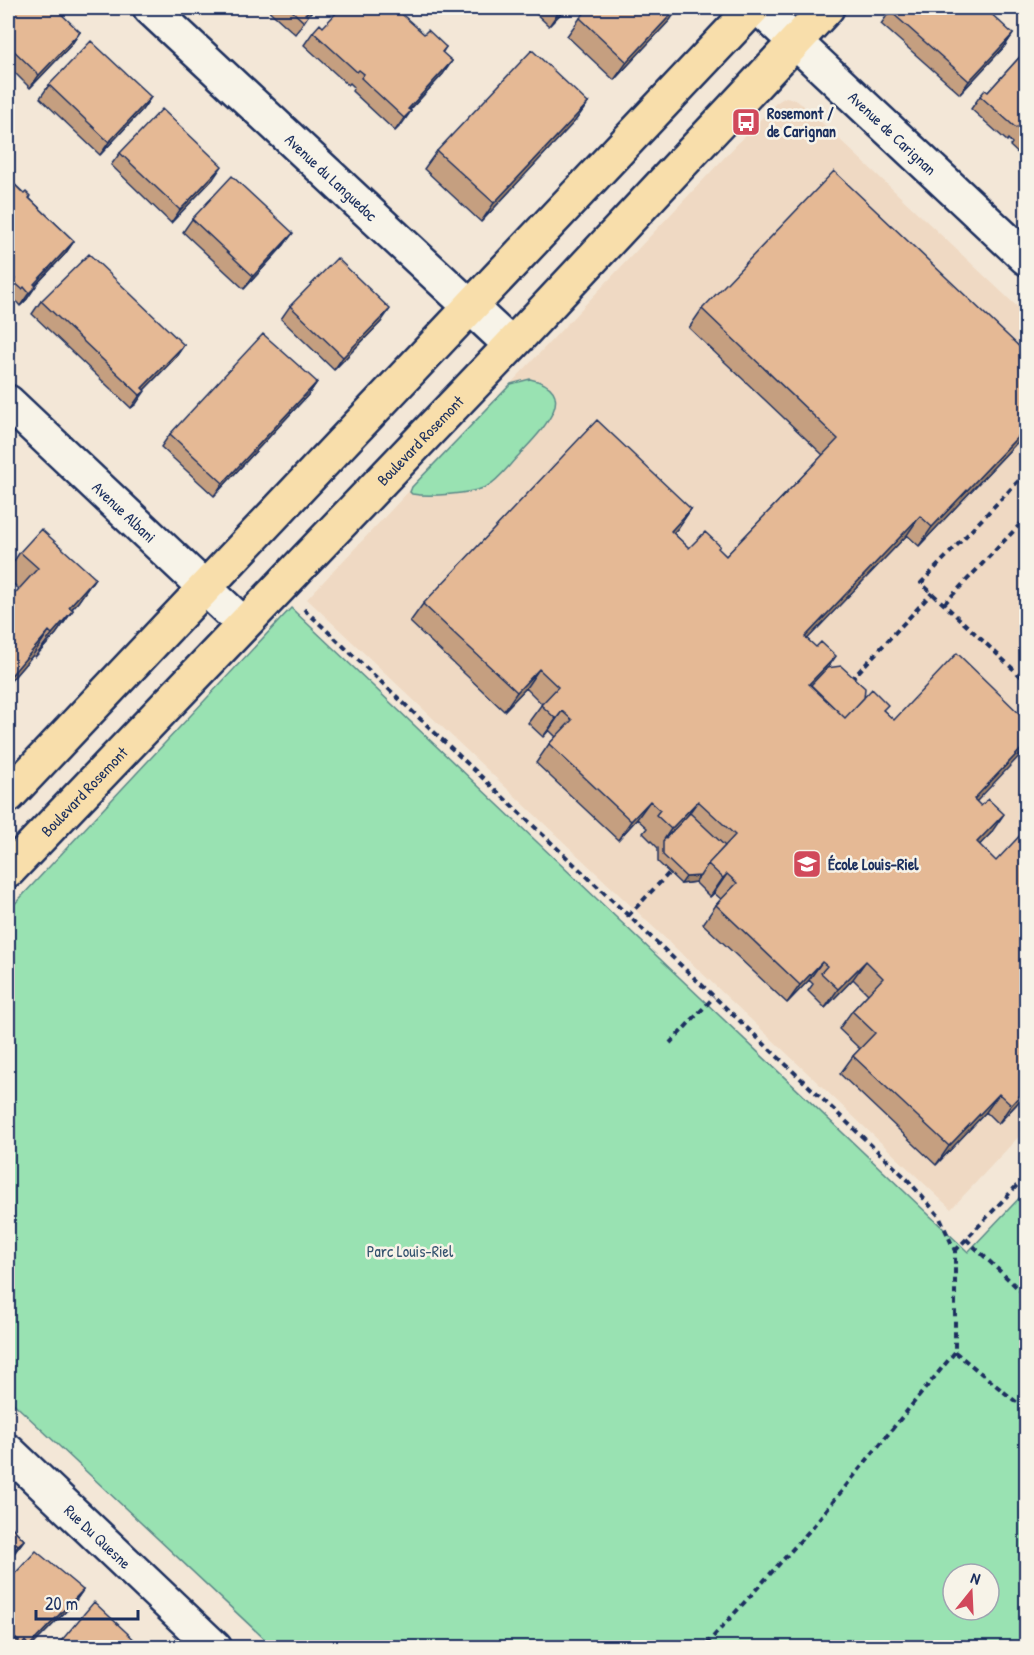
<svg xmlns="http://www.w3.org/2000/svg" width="1034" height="1655" viewBox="0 0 1034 1655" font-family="'Patrick Hand',sans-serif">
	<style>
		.built { fill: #efd9c3 }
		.green { fill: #99e2b2; stroke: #5a8888; stroke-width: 1.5; fill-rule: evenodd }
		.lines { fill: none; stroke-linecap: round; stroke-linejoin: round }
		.minor-casing { stroke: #1b2f5e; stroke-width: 38 }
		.major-casing { stroke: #1b2f5e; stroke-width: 38 }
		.path { stroke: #1b2f5e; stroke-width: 4; stroke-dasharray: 6 4.5; stroke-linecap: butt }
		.minor { stroke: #f7f3e8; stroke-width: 33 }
		.major { stroke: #f8deab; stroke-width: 33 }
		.wall { fill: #c59f80; stroke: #1b2f5e; stroke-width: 1.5 }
		.shaded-wall { fill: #a08268; stroke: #1b2f5e; stroke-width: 1.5 }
		.building { fill: #e5b995; stroke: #1b2f5e; stroke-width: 1.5 }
		.labels { text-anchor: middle; stroke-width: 5; stroke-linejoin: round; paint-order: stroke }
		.poi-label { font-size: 16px; font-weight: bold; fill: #1b2f5e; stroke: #f7f3e8; text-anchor: start }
		.street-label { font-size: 16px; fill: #1b2f5e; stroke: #f7f3e8 }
		.park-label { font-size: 16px; fill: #34536f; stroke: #f7f3e8 }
	</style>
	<rect width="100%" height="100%" fill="#f3e7d7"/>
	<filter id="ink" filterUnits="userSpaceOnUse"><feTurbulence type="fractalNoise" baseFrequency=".0167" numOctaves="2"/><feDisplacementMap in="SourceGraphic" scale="12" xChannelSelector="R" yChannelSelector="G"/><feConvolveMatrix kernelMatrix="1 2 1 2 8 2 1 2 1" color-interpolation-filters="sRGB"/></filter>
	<g filter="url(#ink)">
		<path class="built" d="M784,98L793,99L803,105L1026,315V1129L951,1209L307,599L776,103Z"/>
		<path class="green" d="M530,379C585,391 537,435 519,455C509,465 499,480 486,487C470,494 429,497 412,494L410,492L412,487L511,384Z
			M291,608L968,1252L1026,1191V1647H273L8,1398V911ZM953,1574H989V1610H953Z"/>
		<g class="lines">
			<g class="minor-casing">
				<g id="minor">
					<path id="s1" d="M150,8L511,345"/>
					<path id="s2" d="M759,8L1026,258"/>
					<path id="s3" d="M8,402L242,623"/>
					<path id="s4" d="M8,1451L215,1648"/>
				</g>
			</g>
			<g class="major-casing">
				<g id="major">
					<path d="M8,796L753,8"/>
					<path id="s5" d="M8,871L518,338L827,8"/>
				</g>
			</g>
			<path class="path" d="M1026,473L921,583L1026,681
				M944,604L1026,518
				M304,609L907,1179L939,1216L955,1251V1352L810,1530L703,1648
				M851,680L932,593
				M628,916L672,870
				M670,1043L714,997
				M966,1239L1026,1296
				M955,1251L1026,1176
				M955,1352L1026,1410"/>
			<use href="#minor" class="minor"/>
			<use href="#major" class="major"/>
		</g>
		<path class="wall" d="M8,8L80,32L71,45L30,88L8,66Z
			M266,8H315L307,16L299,29L295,34Z
			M530,8H566L549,26Z
			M890,11L1013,34L1004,47L960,94L881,24Z
			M580,18L670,20L614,80L567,36Z
			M323,27L424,34L446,47L442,53L452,61L443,74L410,110L411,111L395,131L352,91L354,87L350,83L348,85L304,45L313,32Z
			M1026,50V161L1010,146L1012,143L1008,139L1007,141L971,109L980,96L988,92Z
			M49,85L151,97L142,110L100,155L40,98Z
			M588,103L575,121L481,222L424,169L437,151Z
			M120,153L213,179L171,223L111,165Z
			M8,178L74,241L65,254L35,286L27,299L20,306L15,300L13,302L8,297Z
			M192,219L284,245L244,289L183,232Z
			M41,301L184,345L175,358L144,390L136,404L131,408L32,314Z
			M290,306L381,322L334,370L281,319Z
			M702,309L1026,433L919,546L907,535L807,639L827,668L864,698L884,711L976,802L991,833L979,845L1026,1094L998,1124L986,1112L936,1165L840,1074L853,1056L860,1049L839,1029L852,1011L868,994L853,979L825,1008L808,991L813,984L809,980L787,1003L703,924L716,905L721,899L714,893L710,897L695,882L681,884L658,862V848L643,833L647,828L637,819L618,840L536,763L549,744L556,737L549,730L543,737L528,723L542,704L526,688L504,711L410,622L423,604L691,509L678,528L673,533L689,548L718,549L726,556L823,455L689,328Z
			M317,382L308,395L214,496L161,447L170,434Z
			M20,552L95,578L78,602L72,609L73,610L56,634L35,657L33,655L8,684V601L19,589L8,579V570Z
			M8,1523L24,1540L15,1552L9,1558L8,1556Z
			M8,1581L83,1590L74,1603L31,1647H8Z"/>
		<path class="shaded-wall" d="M312,8H315L303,20L305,14Z
			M563,8H566L549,26L558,13Z
			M677,8H679L670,20L614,80L627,62Z
			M80,32L71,45L30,88L39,75Z
			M1013,34L1004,47L960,94L969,81Z
			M452,61L443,74L403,117L408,109Z
			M151,97L142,110L100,155L109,142Z
			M588,103L575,121L481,222L494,203Z
			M411,111L402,124L395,131L404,118Z
			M222,166L213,179L171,223L180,210Z
			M293,233L284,245L244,289L253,276Z
			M74,241L65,254L29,292L34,284Z
			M36,286L27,299L20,306L29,293Z
			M390,309L381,322L334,370L343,357Z
			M184,345L175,358L140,394L142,388Z
			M317,382L308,395L214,496L223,483Z
			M145,391L136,404L131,408L140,395Z
			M1026,428V433L919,546L932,527Z
			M691,509L678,528L658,549L671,531Z
			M920,516L907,535L792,655L805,637Z
			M95,578L78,602L52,630L69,607Z
			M73,610L56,634L35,657L52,634Z
			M49,631L33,655L8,684V679Z
			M836,656L823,675L802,697L809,684Z
			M539,669L526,688L504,711L517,692Z
			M562,711L549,730L543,737L556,719Z
			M1026,744V748L1025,750L961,818L974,799Z
			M650,801L637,819L618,840L631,821Z
			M698,801L685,819L663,841L671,829Z
			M1004,814L991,833L964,861L977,842Z
			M727,874L714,893L710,897L723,878Z
			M700,876L695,882L681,884L686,877Z
			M866,961L853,979L825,1008L838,989Z
			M822,962L809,980L787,1003L800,985Z
			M1026,1089V1094L998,1124L1011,1105Z
			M999,1094L986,1112L936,1165L949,1146Z
			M24,1540L15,1552L9,1558L18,1545Z
			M83,1590L74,1603L31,1647H28Z"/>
		<path class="building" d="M8,8H55L80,32L39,75L8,45Z
			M289,8H312L305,14L308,16L304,22Z
			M341,8H395L424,34L428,30L446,47L442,52L452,61L408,109L411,111L404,118L361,78L364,74L359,70L357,72L313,32L320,24L323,27Z
			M553,8H563L558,13Z
			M589,8H677L627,62L580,18Z
			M893,8H985L1013,34L969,81L890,11Z
			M91,41L151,97L109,142L49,85Z
			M532,50L588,103L494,203L437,151Z
			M1026,50V140L1019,133L1021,130L1017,127L1016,128L980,96L985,90L988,92Z
			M162,109L222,166L180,210L120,153Z
			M834,171L1026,353V428L932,527L920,516L805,637L816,647L821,642L836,656L809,684L845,718L872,689L888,705L883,710L894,720L957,653L1026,720V744L974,799L981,806L988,799L1004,814L977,842L996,861L1026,829V1089L1011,1105L999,1094L949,1146L853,1056L875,1033L852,1011L883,978L866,961L838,989L821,973L827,966L822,962L800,985L716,905L737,883L727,874L723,878L708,864L735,835L698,801L671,829L656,815L660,810L650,801L631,821L549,744L572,720L562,711L556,719L541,705L558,687L539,669L517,692L423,604L597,420L691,509L671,531L689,548L705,532L720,546L718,548L726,556L838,439L702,309Z
			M232,176L293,233L253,276L192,219Z
			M8,178L24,194L26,192L30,196L29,198L74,241L34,284L36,286L29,293L24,287L22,289L13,281L15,279L8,273Z
			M89,254L184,345L142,388L145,391L140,395L41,301Z
			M337,258L390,309L343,357L290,306Z
			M263,334L317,382L223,483L170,434Z
			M41,529L95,578L69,607L73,610L52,634L49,631L8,679V601L38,568L20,552Z
			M841,666L865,688L864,698L845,718L811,685L827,668Z
			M690,813L725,846L708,864L700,876L686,877L663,855V841Z
			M8,1523L24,1540L18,1545L16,1543L8,1552Z
			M36,1551L83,1590L29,1646L25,1641L22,1645L8,1631V1581Z
			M94,1602L140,1645L138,1647H56Z"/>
	</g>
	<defs>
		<g id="bus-square" transform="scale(1.5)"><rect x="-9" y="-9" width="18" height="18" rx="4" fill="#d1495b" stroke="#f7f3e8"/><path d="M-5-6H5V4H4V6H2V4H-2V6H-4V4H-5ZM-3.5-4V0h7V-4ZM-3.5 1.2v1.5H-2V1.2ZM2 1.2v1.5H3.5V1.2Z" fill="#fff"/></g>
		<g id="school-square" transform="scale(1.5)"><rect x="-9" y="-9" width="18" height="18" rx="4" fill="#d1495b" stroke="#f7f3e8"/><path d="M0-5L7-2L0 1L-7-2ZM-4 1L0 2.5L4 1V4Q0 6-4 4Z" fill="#fff"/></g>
	</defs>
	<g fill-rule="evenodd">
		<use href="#bus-square" x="746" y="122"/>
		<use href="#school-square" x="807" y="864"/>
	</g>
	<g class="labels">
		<g class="poi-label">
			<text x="767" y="119">Rosemont /<tspan x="767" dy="18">de Carignan</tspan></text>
			<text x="828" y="870">École Louis-Riel</text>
		</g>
		<g class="street-label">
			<text dy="6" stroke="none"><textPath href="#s2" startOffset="183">Avenue de Carignan</textPath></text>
			<text dy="6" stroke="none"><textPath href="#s1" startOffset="248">Avenue du Languedoc</textPath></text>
			<text dy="6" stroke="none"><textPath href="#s5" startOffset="596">Boulevard Rosemont</textPath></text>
			<text dy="6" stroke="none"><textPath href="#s3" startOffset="160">Avenue Albani</textPath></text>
			<text dy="6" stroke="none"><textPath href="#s5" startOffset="110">Boulevard Rosemont</textPath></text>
			<text dy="6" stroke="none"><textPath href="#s4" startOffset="124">Rue Du Quesne</textPath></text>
		</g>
		<g class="park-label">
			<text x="410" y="1257">Parc Louis-Riel</text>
		</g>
	</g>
	<rect width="1034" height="1655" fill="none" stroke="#f7f3e8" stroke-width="30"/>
	<rect x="15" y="15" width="1004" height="1625" fill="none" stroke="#1b2f5e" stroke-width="2" filter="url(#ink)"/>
	<g transform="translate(971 1592) rotate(18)"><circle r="28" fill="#f7f3e8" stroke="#9fa5b1" stroke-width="1.5"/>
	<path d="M0-4.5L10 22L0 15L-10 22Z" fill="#d1495b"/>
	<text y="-9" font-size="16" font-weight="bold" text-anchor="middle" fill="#1b2f5e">N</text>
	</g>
	<path d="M36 1610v9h102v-9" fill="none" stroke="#1b2f5e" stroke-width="3"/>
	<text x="45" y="1610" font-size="18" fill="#1b2f5e" stroke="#f7f3e8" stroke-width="4.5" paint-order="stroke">20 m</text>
</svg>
